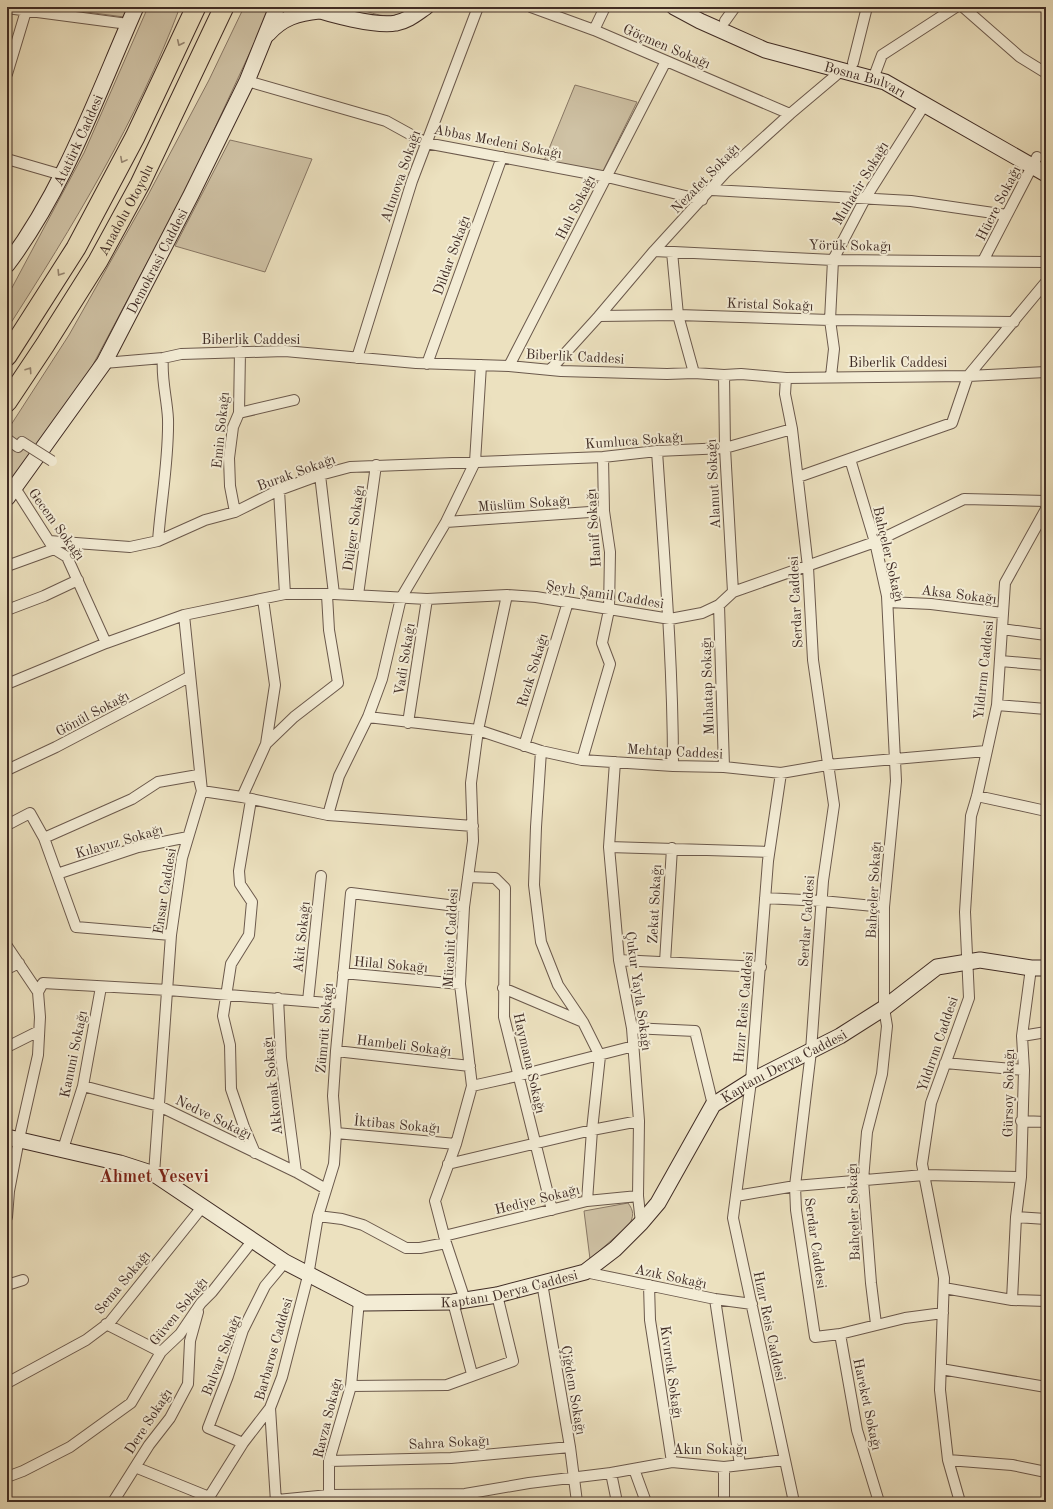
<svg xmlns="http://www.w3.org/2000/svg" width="1053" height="1509" viewBox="0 0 1053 1509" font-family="'Old Standard TT',serif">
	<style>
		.green { fill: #cfc2a5; stroke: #887765 }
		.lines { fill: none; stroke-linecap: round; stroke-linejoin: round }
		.street-casing { stroke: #6b594c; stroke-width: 12 }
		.secondary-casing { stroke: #402c25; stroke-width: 17 }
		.highway-casing { stroke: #402c25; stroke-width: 21 }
		.street { stroke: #f3ecd5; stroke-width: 10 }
		.secondary { stroke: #f3ecd5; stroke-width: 15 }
		.highway { stroke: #ece1bf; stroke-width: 19 }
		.street-bridge-casing { stroke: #6b594c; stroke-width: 12; stroke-linecap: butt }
		.street-bridge { stroke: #f3ecd5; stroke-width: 10 }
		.oneway { stroke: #968672 }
		.labels { text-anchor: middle; stroke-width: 4; stroke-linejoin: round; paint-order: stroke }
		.street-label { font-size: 14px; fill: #402c25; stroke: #f3ecd5 }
		.district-label { font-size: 18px; font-weight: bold; fill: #7a1f14; stroke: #f3ecd5 }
	</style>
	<rect width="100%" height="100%" fill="#ece1bf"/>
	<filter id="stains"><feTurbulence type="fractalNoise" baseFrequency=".005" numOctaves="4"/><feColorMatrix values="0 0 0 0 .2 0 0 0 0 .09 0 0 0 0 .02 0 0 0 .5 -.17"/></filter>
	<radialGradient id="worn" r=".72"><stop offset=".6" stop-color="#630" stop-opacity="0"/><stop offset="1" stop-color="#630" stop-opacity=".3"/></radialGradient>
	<path class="green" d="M49,7H127L124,17Z
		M148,7H180C137,121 73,226 7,329V297L84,153Z
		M244,7H271L187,188L88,374L7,488V431L69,335L147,197L209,80Z
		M354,7H412C392,23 375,14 354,7Z
		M575,85L637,102L602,173L544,161Z
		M230,140L312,159L265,272L175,246Z
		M628,1203C634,1211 634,1216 629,1225L590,1259L584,1211Z"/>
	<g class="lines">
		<g class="street-casing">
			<path id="street" d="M531,7L594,30L790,114
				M963,7L1020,57L1046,73
				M7,8L128,24
				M725,21L735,7
				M594,30L605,7
				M853,63L867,7
				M7,74L26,11
				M873,79L882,55L956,7
				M247,81L386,121L426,143L607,177L702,200
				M7,159L62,175
				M712,190L911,201L1007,215
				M654,251L833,260L1046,262
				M672,252L678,315L694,373
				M983,261L1037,157
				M599,316L654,251L726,172L790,114L841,71
				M357,358L412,181L478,7
				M104,363L163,358L181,354L285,351L416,363L509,366L561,371L667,374L694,373L724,375L741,374L786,378L968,376L1046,372
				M427,364L502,157
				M509,366L666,61
				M550,370L599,316L678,315L830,320L1014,322
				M724,375L725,448L733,592
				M831,376L834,349L830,320L833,260L866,197L925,104
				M786,378L785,394L792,429L808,567L813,660L834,805L823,881L811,1051L795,1186L796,1210L815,1337L840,1334L905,1318L943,1313
				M239,413L294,400
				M657,451C664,556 673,661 673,766
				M850,459L875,542L887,596L896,781L884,907V1008L887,1026L882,1074L867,1132L863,1180L871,1283L876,1324
				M320,475L334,594
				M798,477L952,423L968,376L1046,282
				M15,488L54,549L67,557L106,643
				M279,490L285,594
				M235,512L230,486L229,458L233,427L239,413L240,351
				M446,522L604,511
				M49,541L130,547L158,541L205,520L235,512L279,490L320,475L350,467L603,457L657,451L725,448L792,429
				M158,541C161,500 169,459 168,419C167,398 161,379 163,358
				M7,566L54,549
				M358,595L376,465
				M263,599L275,685L266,744
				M888,602L931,604L1003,613
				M719,605L724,767
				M7,610L44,596L78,580
				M1002,629L1046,635
				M1000,661L1046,665
				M7,684L106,643L184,615L285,594H334L427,599L507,595L536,597L670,619L702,613L719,605L733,592L875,542L964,499L1046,501
				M997,705L1046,709
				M368,717L478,730L541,751L582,760L673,766L724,767L781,773L827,765L986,751
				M408,723L427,599
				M524,746L568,602
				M541,751L536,827L534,885L541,942L558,985L583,1022L600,1056L592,1130L587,1201
				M582,760L610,664L602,643L609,610L610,552L604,511L603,457
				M615,762L609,847L619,960L632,1028L639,1121L638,1196L641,1223
				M7,770L56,747L189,677
				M781,773L768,861L751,1081L733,1218L794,1502
				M977,796L1046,811
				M242,797L266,744L294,717L338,683L329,630L327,595
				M251,800L239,871L240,884L252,902L249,935L231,964L223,1016L230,1045L231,1089L244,1127L255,1153
				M7,825L30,813L44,838L76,927L171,935
				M473,826L328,815L339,776L368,717L382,679L401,598L446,522L475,462L481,365
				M44,838L132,799L158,782L198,775L202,791L242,797L328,815
				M609,847L769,852
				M57,874L138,847L188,837
				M468,877L495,878L505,888L504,1017L552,1210
				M765,898L822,901L884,907
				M7,946L38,992L40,1017L38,1055L19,1139L9,1191L7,1217
				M619,960L761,967
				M665,962L672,848
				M7,969L19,963
				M343,973L460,984
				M503,988L583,1022
				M38,992L43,983L168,990L340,1004
				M278,998L281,1058L296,1172
				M308,1001L321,876
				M632,1028L695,1031L713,1105
				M1022,1036L1046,1032
				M7,1047L39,1031
				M336,1051L470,1066
				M945,1063L1024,1070
				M83,1086L159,1106L296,1172L326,1189
				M472,1086L517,1076L634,1046
				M1021,1121L1046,1122
				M336,1133L456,1144
				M63,1149L83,1086L101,987
				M448,1164L592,1130L639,1121
				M154,1174L171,935L182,858L202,791L184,615
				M736,1196L795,1186L924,1175L1021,1177
				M318,1216L342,1219L363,1225L406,1248H420L446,1243
				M1016,1217L1046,1219
				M444,1236L587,1201L638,1196
				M585,1272L715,1299L752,1304
				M542,1283L570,1447L577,1502
				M7,1285L23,1280
				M649,1285L650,1320L672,1462
				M944,1288L1012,1300L1046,1301
				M715,1299L740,1465
				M465,1300L446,1243L435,1201L456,1144L472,1086L460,984L464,907L473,841L471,783L478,730L507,595
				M1012,1300L1016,1217L1021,1177L1024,1070L1022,1036L1031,968
				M453,1302L472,1374
				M106,1324L161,1352
				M840,1334L857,1430L879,1502
				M941,1369L1046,1387
				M7,1383L86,1340L110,1322L203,1206
				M351,1386L447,1385L513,1361L497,1295
				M243,1443L208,1428L228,1376L243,1330L265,1286L285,1262
				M948,1460L1012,1465L1046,1472
				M329,1461L451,1458L570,1447
				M135,1467L209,1497
				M634,1469L646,1502
				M611,1473L617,1502
				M7,1477L23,1471L70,1447L131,1403L161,1352L180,1334L201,1303L212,1292L253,1240
				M329,1495V1461L351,1386L359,1301
				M277,1500L329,1495L465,1494L529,1483L611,1473L672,1462L724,1467L785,1460
				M113,1502L149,1445L170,1418L188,1384L190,1341L198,1312
				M206,1502L243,1443L270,1408
				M276,1502L270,1408L282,1377L308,1276L318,1216L334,1164L336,1133L333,1096L336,1051L351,893L464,907
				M724,1502V1467
				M960,1502L948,1460L940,1390L944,1278L922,1164L931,1103L969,998L965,912L971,816L977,796L997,705L1005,583L1046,509"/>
		</g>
		<g class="secondary-casing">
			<g id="secondary">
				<path d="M308,7C328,14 376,27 396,23C408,21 417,13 426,7"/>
				<path id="s1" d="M674,7L700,21L765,50L885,82L1046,174"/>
				<path d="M268,34C282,18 298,13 319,11"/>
				<path id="s2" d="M7,265C65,188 97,95 136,7"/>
				<path id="s3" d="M7,498L104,363L191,195L247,81L277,7"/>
				<path id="s4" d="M7,1137L120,1163L154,1174L285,1262L364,1303L453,1302L497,1295L585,1272L615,1249L641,1223L658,1203L713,1105L751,1081L840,1036L884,1008L937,967L980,960L1031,968H1046"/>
			</g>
		</g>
		<g class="highway-casing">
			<g id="highway">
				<path d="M7,356L76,248L135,137L196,7"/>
				<path id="s5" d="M7,402L45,345L98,261L140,184L224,7"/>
			</g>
		</g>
		<use href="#street" class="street"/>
		<use href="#secondary" class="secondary"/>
		<use href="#highway" class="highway"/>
		<g class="street-bridge-casing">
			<path id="street-bridge" d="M7,439L18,447L22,442L52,461"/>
		</g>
		<use href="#street-bridge" class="street-bridge"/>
	</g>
	<defs><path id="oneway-chevron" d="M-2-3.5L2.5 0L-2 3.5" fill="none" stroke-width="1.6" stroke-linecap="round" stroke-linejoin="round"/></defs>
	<g class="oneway">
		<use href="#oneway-chevron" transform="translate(180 43) rotate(115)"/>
		<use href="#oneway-chevron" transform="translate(123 160) rotate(118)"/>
		<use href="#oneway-chevron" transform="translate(60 273) rotate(122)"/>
		<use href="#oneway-chevron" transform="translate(29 370) rotate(-56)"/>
	</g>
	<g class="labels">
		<g class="street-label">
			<text transform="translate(667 46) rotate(23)" y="5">Göçmen Sokağı</text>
			<text dy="5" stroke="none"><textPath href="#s1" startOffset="205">Bosna Bulvarı</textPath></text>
			<text dy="5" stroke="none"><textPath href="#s2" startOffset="144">Atatürk Caddesi</textPath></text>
			<text transform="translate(498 141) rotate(11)" y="5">Abbas Medeni Sokağı</text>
			<text transform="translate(400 176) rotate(-71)" y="5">Altınova Sokağı</text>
			<text transform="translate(705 178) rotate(-46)" y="5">Nezafet Sokağı</text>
			<text transform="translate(860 183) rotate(-59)" y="5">Muhacir Sokağı</text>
			<text transform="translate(998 203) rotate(-63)" y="5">Hücre Sokağı</text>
			<text transform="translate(575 207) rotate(-63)" y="5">Halı Sokağı</text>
			<text dy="5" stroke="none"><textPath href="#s5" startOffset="226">Anadolu Otoyolu</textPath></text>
			<text transform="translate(850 245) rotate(1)" y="5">Yörük Sokağı</text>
			<text transform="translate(451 255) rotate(-70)" y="5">Dildar Sokağı</text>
			<text dy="5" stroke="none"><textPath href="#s3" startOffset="281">Demokrasi Caddesi</textPath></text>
			<text transform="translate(770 304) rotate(2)" y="5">Kristal Sokağı</text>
			<text x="251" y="344">Biberlik Caddesi</text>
			<text transform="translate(575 356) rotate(3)" y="5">Biberlik Caddesi</text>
			<text x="898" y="367">Biberlik Caddesi</text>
			<text transform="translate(220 430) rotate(-84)" y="5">Emin Sokağı</text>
			<text transform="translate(634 440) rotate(-4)" y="5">Kumluca Sokağı</text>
			<text transform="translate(296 472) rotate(-20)" y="5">Burak Sokağı</text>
			<text transform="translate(713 484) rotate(-93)" y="5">Alamut Sokağı</text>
			<text transform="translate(524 503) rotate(-4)" y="5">Müslüm Sokağı</text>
			<text transform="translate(57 524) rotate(54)" y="5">Gecem Sokağı</text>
			<text transform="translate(353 528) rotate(-82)" y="5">Dülger Sokağı</text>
			<text transform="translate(593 528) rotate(-94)" y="5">Hanif Sokağı</text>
			<text transform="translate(889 554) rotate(77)" y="5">Bahçeler Sokağı</text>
			<text transform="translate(605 594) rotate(9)" y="5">Şeyh Şamil Caddesi</text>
			<text transform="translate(959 594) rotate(7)" y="5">Aksa Sokağı</text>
			<text transform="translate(795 602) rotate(-93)" y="5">Serdar Caddesi</text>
			<text transform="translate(404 659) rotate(-81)" y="5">Vadi Sokağı</text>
			<text transform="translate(532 670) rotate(-73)" y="5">Rızık Sokağı</text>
			<text transform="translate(983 670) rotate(-84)" y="5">Yıldırım Caddesi</text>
			<text transform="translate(707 686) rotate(-92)" y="5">Muhatap Sokağı</text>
			<text transform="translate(92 713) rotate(-28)" y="5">Gönül Sokağı</text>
			<text transform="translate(675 751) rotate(3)" y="5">Mehtap Caddesi</text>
			<text transform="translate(119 841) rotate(-16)" y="5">Kılavuz Sokağı</text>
			<text transform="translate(873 890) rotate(-87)" y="5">Bahçeler Sokağı</text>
			<text transform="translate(164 891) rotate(-81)" y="5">Ensar Caddesi</text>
			<text transform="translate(654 904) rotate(-87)" y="5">Zekat Sokağı</text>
			<text transform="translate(806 921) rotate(-86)" y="5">Serdar Caddesi</text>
			<text transform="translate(301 937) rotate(-84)" y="5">Akit Sokağı</text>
			<text transform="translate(450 938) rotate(-87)" y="5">Mücahit Caddesi</text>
			<text transform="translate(391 964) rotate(5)" y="5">Hilal Sokağı</text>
			<text transform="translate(639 991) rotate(82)" y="5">Çukur Yayla Sokağı</text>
			<text transform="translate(743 1007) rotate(-85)" y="5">Hızır Reis Caddesi</text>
			<text transform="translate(324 1028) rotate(-85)" y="5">Zümrüt Sokağı</text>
			<text transform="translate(937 1044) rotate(-71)" y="5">Yıldırım Caddesi</text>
			<text transform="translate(404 1045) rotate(7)" y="5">Hambeli Sokağı</text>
			<text transform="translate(73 1054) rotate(-78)" y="5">Kanuni Sokağı</text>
			<text transform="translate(530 1063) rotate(77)" y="5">Haymana Sokağı</text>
			<text dy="5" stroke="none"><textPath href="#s4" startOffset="917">Kaptanı Derya Caddesi</textPath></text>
			<text transform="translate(272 1086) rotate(-96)" y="5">Akkonak Sokağı</text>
			<text transform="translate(1008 1093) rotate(-89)" y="5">Gürsoy Sokağı</text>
			<text transform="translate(214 1117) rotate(26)" y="5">Nedve Sokağı</text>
			<text transform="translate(397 1124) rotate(5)" y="5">İktibas Sokağı</text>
			<text transform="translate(537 1199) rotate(-14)" y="5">Hediye Sokağı</text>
			<text transform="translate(853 1212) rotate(-92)" y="5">Bahçeler Sokağı</text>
			<text transform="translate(816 1243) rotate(82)" y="5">Serdar Caddesi</text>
			<text transform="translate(671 1276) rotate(12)" y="5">Azık Sokağı</text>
			<text transform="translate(122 1282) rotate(-50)" y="5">Sema Sokağı</text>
			<text dy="5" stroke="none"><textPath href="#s4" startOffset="545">Kaptanı Derya Caddesi</textPath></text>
			<text transform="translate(178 1311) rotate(-51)" y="5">Güven Sokağı</text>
			<text transform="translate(770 1326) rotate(78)" y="5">Hızır Reis Caddesi</text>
			<text transform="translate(273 1349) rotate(-74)" y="5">Barbaros Caddesi</text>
			<text transform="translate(221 1355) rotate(-69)" y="5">Bulvar Sokağı</text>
			<text transform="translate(672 1372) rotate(82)" y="5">Kıvırcık Sokağı</text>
			<text transform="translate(574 1390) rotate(80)" y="5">Çiğdem Sokağı</text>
			<text transform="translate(868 1404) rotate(78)" y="5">Hareket Sokağı</text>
			<text transform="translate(327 1418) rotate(-76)" y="5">Ravza Sokağı</text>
			<text transform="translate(148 1421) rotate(-57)" y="5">Dere Sokağı</text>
			<text transform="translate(449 1442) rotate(-3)" y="5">Sahra Sokağı</text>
			<text x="710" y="1454">Akın Sokağı</text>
		</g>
		<g class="district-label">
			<text x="154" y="1182">Ahmet Yesevi</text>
		</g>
	</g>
	<rect width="1053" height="1509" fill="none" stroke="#ece1bf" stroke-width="24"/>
	<rect x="8" y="8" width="1037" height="1493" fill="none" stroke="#402c25" stroke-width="2"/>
	<rect x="12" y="12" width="1029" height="1485" fill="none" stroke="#402c25"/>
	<rect width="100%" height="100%" filter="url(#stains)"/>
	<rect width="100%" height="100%" fill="url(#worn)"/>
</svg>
